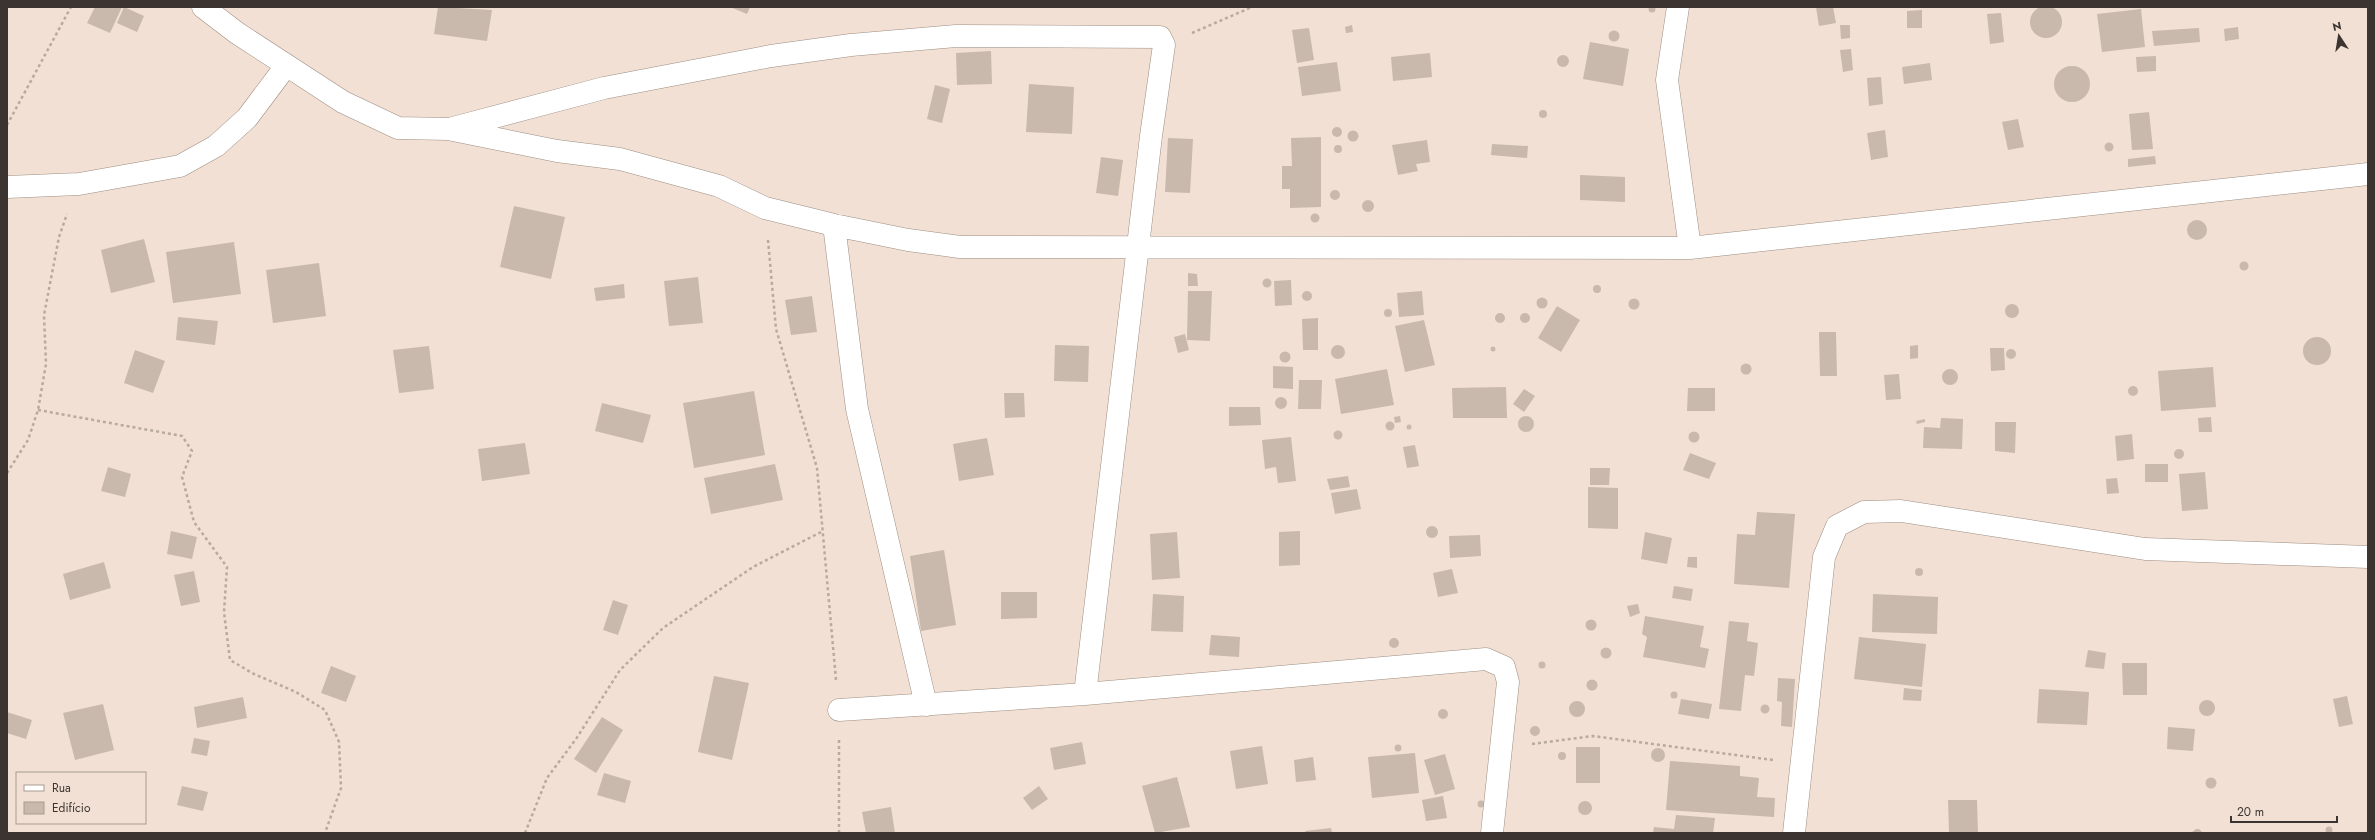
<svg xmlns="http://www.w3.org/2000/svg" width="2375" height="840" viewBox="0 0 2375 840" font-family="Jost,sans-serif">
	<style>
		.building { fill: #c9b8ac }
		.lines { fill: none; stroke-linecap: round; stroke-linejoin: round }
		.street-casing { stroke: #9e8e83; stroke-width: 23 }
		.path { stroke: #b8aaa0; stroke-width: 2.5; stroke-dasharray: 3 3; stroke-linecap: butt }
		.street { stroke: #fff; stroke-width: 22 }
	</style>
	<rect width="100%" height="100%" fill="#f1e0d3"/>
	<path class="building" d="M1648.5 9a3.5 3.5 0 1 1 7 0a3.5 3.5 0 1 1-7 0Z
		M2030 22a16 16 0 1 1 32 0a16 16 0 1 1-32 0Z
		M95,7H122L110,33L87,23Z
		M124,7L144,16L137,32L117,23Z
		M438,7L492,10L487,41L434,34Z
		M730,7H750L747,14Z
		M1816,7H1833L1836,23L1819,26Z
		M2141,9L2145,47L2102,52L2097,14Z
		M1922,10V28H1907V11Z
		M2001,13L2004,42L1990,44L1987,14Z
		M1352,25L1353,32L1346,33L1345,27Z
		M1840,25H1850V38L1841,39Z
		M2238,27L2239,39L2225,41L2224,29Z
		M1309,28L1314,60L1297,63L1292,30Z
		M2199,28L2200,42L2154,46L2152,31Z
		M1608.5 36a5.5 5.5 0 1 1 11 0a5.5 5.5 0 1 1-11 0Z
		M1590,42L1629,49L1623,86L1583,79Z
		M1851,49L1853,70L1843,72L1840,50Z
		M991,51L992,84L957,85L956,53Z
		M1430,53L1432,77L1393,81L1391,57Z
		M1557 61a6 6 0 1 1 12 0a6 6 0 1 1-12 0Z
		M2156,56V71L2137,72L2136,57Z
		M1337,62L1341,91L1302,96L1298,67Z
		M1930,63L1932,80L1904,84L1902,67Z
		M2054 84a18 18 0 1 1 36 0a18 18 0 1 1-36 0Z
		M1881,77L1883,104L1869,106L1867,78Z
		M1029,84L1074,87L1072,134L1026,132Z
		M935,85L950,89L942,123L927,119Z
		M1539 114a4 4 0 1 1 8 0a4 4 0 1 1-8 0Z
		M2149,112L2153,149L2132,150L2129,114Z
		M2018,119L2024,147L2008,150L2002,122Z
		M1332 132a5 5 0 1 1 10 0a5 5 0 1 1-10 0Z
		M1885,130L1888,157L1871,160L1867,133Z
		M1347.5 136a5.5 5.5 0 1 1 11 0a5.5 5.5 0 1 1-11 0Z
		M1321,137V207L1290,208V189H1282V166H1292L1291,138Z
		M1168,138L1193,139L1190,193L1165,192Z
		M1427,140L1430,162L1416,164L1418,171L1398,175L1392,145Z
		M2104.5 147a4.5 4.5 0 1 1 9 0a4.5 4.5 0 1 1-9 0Z
		M1492,144L1528,146L1527,158L1491,155Z
		M1334 149a4 4 0 1 1 8 0a4 4 0 1 1-8 0Z
		M2155,156L2156,164L2128,167V159Z
		M1101,157L1123,160L1118,196L1096,193Z
		M1580,175L1625,177V202L1580,200Z
		M1330 195a5 5 0 1 1 10 0a5 5 0 1 1-10 0Z
		M1362 206a6 6 0 1 1 12 0a6 6 0 1 1-12 0Z
		M514,206L565,217L551,279L500,267Z
		M1310.5 218a4.5 4.5 0 1 1 9 0a4.5 4.5 0 1 1-9 0Z
		M2187 230a10 10 0 1 1 20 0a10 10 0 1 1-20 0Z
		M144,239L155,282L111,293L101,250Z
		M234,242L241,294L173,303L166,252Z
		M2239.5 266a4.5 4.5 0 1 1 9 0a4.5 4.5 0 1 1-9 0Z
		M319,263L326,316L273,323L266,270Z
		M1188,273L1197,274L1198,286H1188Z
		M698,277L703,323L669,326L664,281Z
		M1262.5 283a4.5 4.5 0 1 1 9 0a4.5 4.5 0 1 1-9 0Z
		M1291,280L1292,305L1275,306L1274,281Z
		M624,284L625,298L596,301L594,288Z
		M1593 289a4 4 0 1 1 8 0a4 4 0 1 1-8 0Z
		M1302 296a5 5 0 1 1 10 0a5 5 0 1 1-10 0Z
		M1188,291H1212L1210,341L1187,340Z
		M1422,291L1424,315L1399,317L1397,293Z
		M812,296L817,332L791,335L785,300Z
		M1536.5 303a5.5 5.5 0 1 1 11 0a5.5 5.5 0 1 1-11 0Z
		M1628.5 304a5.5 5.5 0 1 1 11 0a5.5 5.5 0 1 1-11 0Z
		M2005 311a7 7 0 1 1 14 0a7 7 0 1 1-14 0Z
		M1557,306L1580,320L1561,352L1538,338Z
		M1384 313a4 4 0 1 1 8 0a4 4 0 1 1-8 0Z
		M1520 318a5 5 0 1 1 10 0a5 5 0 1 1-10 0Z
		M1495 318a5 5 0 1 1 10 0a5 5 0 1 1-10 0Z
		M178,317L218,321L215,345L176,340Z
		M1318,318V350H1303L1302,319Z
		M1424,320L1435,365L1405,372L1395,326Z
		M1819,332H1836L1837,376H1820Z
		M1185,334L1189,350L1178,353L1174,337Z
		M2303 351a14 14 0 1 1 28 0a14 14 0 1 1-28 0Z
		M1331 352a7 7 0 1 1 14 0a7 7 0 1 1-14 0Z
		M1055,345L1089,346L1088,382L1054,381Z
		M1918,345V358L1910,359V346Z
		M429,346L434,389L399,393L393,350Z
		M1490.5 349a2.5 2.5 0 1 1 5 0a2.5 2.5 0 1 1-5 0Z
		M1990,348H2004L2005,370L1991,371Z
		M2006 354a5 5 0 1 1 10 0a5 5 0 1 1-10 0Z
		M135,350L165,361L153,393L124,383Z
		M1279.5 357a5.5 5.5 0 1 1 11 0a5.5 5.5 0 1 1-11 0Z
		M1740.5 369a5.5 5.5 0 1 1 11 0a5.5 5.5 0 1 1-11 0Z
		M1273,366L1293,367V389L1273,388Z
		M2213,367L2216,407L2161,411L2158,371Z
		M1387,369L1394,405L1341,414L1335,379Z
		M1942 377a8 8 0 1 1 16 0a8 8 0 1 1-16 0Z
		M1899,374L1901,399L1886,400L1884,375Z
		M1299,380H1322L1321,409H1298Z
		M2128 391a5 5 0 1 1 10 0a5 5 0 1 1-10 0Z
		M1506,387L1507,418H1453L1452,388Z
		M1688,388H1715V411H1687Z
		M1524,389L1535,396L1524,412L1513,404Z
		M754,391L765,455L694,468L683,403Z
		M1004,393H1024L1025,417L1005,418Z
		M1275 403a6 6 0 1 1 12 0a6 6 0 1 1-12 0Z
		M602,403L651,415L643,443L595,431Z
		M1229,407H1260L1261,425L1229,426Z
		M1400,416L1401,422L1395,423L1394,417Z
		M1518 424a8 8 0 1 1 16 0a8 8 0 1 1-16 0Z
		M2211,417L2212,432H2199L2198,418Z
		M1941,418L1963,419L1962,449L1923,448L1924,427L1940,428Z
		M1925,419V422L1917,424L1916,421Z
		M1385.5 426a4.5 4.5 0 1 1 9 0a4.5 4.5 0 1 1-9 0Z
		M1995,422H2016L2015,453L1995,451Z
		M1406.5 427a2.5 2.5 0 1 1 5 0a2.5 2.5 0 1 1-5 0Z
		M1333.5 435a4.5 4.5 0 1 1 9 0a4.5 4.5 0 1 1-9 0Z
		M1688.5 437a5.5 5.5 0 1 1 11 0a5.5 5.5 0 1 1-11 0Z
		M2132,434L2134,459L2117,461L2115,436Z
		M1291,437L1296,481L1278,483L1276,467L1265,469L1262,440Z
		M987,438L994,475L959,481L953,444Z
		M525,443L530,474L482,481L478,449Z
		M1415,445L1419,466L1407,468L1403,447Z
		M2174 454a5 5 0 1 1 10 0a5 5 0 1 1-10 0Z
		M1690,453L1716,463L1709,479L1683,470Z
		M775,464L783,500L711,514L704,478Z
		M2145,464H2168V482H2145Z
		M108,467L131,474L125,497L101,491Z
		M1590,468H1610L1609,485H1590Z
		M2205,472L2208,509L2182,511L2179,474Z
		M1348,476L1350,487L1330,490L1327,479Z
		M2117,478L2119,493L2107,494L2106,479Z
		M1588,487L1618,488V529L1588,528Z
		M1357,489L1361,509L1335,514L1331,493Z
		M1757,512L1795,514L1789,588L1734,584L1737,534L1755,535Z
		M1426 532a6 6 0 1 1 12 0a6 6 0 1 1-12 0Z
		M171,531L197,537L192,559L167,554Z
		M1300,531V565L1279,566V532Z
		M1177,532L1180,578L1152,580L1150,534Z
		M1645,532L1672,538L1667,564L1641,559Z
		M1480,535L1481,556L1450,558L1449,536Z
		M944,550L956,625L921,631L910,556Z
		M1688,557H1697V568L1687,567Z
		M104,562L111,588L70,600L63,574Z
		M1915 572a4 4 0 1 1 8 0a4 4 0 1 1-8 0Z
		M1452,569L1458,593L1438,597L1433,573Z
		M194,571L200,602L181,606L174,575Z
		M1674,586L1693,589L1691,601L1672,598Z
		M1001,592H1037V618L1001,619Z
		M1153,594L1184,596L1183,632L1151,631Z
		M1873,594L1938,597L1937,634L1872,632Z
		M613,600L628,605L618,635L603,630Z
		M1638,604L1640,613L1630,617L1627,606Z
		M1645,616L1704,626L1700,647L1709,649L1705,668L1643,657L1647,637L1642,634Z
		M1585.5 625a5.5 5.5 0 1 1 11 0a5.5 5.5 0 1 1-11 0Z
		M1729,621L1749,623L1747,641L1758,643L1754,676L1745,675L1741,711L1719,709Z
		M1211,635L1240,637L1239,657L1209,655Z
		M1859,637L1926,644L1922,687L1854,679Z
		M1389 643a5 5 0 1 1 10 0a5 5 0 1 1-10 0Z
		M1600.5 653a5.5 5.5 0 1 1 11 0a5.5 5.5 0 1 1-11 0Z
		M2088,650L2106,653L2104,669L2085,667Z
		M1538.5 665a3.5 3.5 0 1 1 7 0a3.5 3.5 0 1 1-7 0Z
		M2122,663H2147V695H2123Z
		M331,666L356,676L346,702L321,693Z
		M714,676L749,683L732,760L698,752Z
		M1778,678L1795,679L1792,727L1781,726L1782,702L1777,701Z
		M1586.5 685a5.5 5.5 0 1 1 11 0a5.5 5.5 0 1 1-11 0Z
		M1904,688L1922,690L1921,701L1903,700Z
		M2039,689L2089,692L2087,725L2037,723Z
		M1670.5 695a3.5 3.5 0 1 1 7 0a3.5 3.5 0 1 1-7 0Z
		M2347,696L2353,724L2339,727L2333,699Z
		M243,697L247,718L197,728L194,707Z
		M1681,699L1712,704L1709,719L1678,714Z
		M2199 708a8 8 0 1 1 16 0a8 8 0 1 1-16 0Z
		M1569 709a8 8 0 1 1 16 0a8 8 0 1 1-16 0Z
		M103,704L114,750L75,760L63,713Z
		M1760.5 709a4.5 4.5 0 1 1 9 0a4.5 4.5 0 1 1-9 0Z
		M1438 714a5 5 0 1 1 10 0a5 5 0 1 1-10 0Z
		M7,712L32,720L26,739L7,733Z
		M602,717L623,730L596,773L574,759Z
		M1530 731a5 5 0 1 1 10 0a5 5 0 1 1-10 0Z
		M2168,727L2195,729L2193,751L2167,749Z
		M194,738L210,741L207,756L191,753Z
		M1082,742L1086,764L1054,770L1050,748Z
		M1394.5 748a3.5 3.5 0 1 1 7 0a3.5 3.5 0 1 1-7 0Z
		M1262,746L1268,784L1236,789L1230,751Z
		M1576,747H1600V783H1576Z
		M1651 755a7 7 0 1 1 14 0a7 7 0 1 1-14 0Z
		M1558 756a4 4 0 1 1 8 0a4 4 0 1 1-8 0Z
		M1415,753L1419,793L1372,798L1368,757Z
		M1445,754L1455,789L1435,795L1424,760Z
		M1313,757L1316,780L1296,782L1294,760Z
		M1670,761L1740,766V776L1759,778L1757,797L1775,798L1774,817L1666,810Z
		M604,773L631,781L625,803L597,795Z
		M1177,777L1190,827L1155,833L1142,786Z
		M2205.5 783a5.5 5.5 0 1 1 11 0a5.5 5.5 0 1 1-11 0Z
		M182,786L208,792L203,811L177,805Z
		M1039,786L1048,799L1032,810L1023,798Z
		M1443,796L1447,818L1426,821L1422,800Z
		M1948,800H1977L1978,833H1949Z
		M1477.5 804a3.5 3.5 0 1 1 7 0a3.5 3.5 0 1 1-7 0Z
		M1578 808a7 7 0 1 1 14 0a7 7 0 1 1-14 0Z
		M891,807L895,833H866L862,812Z
		M1676,815L1715,818L1713,833H1653L1654,827L1674,829Z
		M2325.5 830a3.5 3.5 0 1 1 7 0a3.5 3.5 0 1 1-7 0Z
		M1331,828L1332,833H1306L1305,831Z
		M2196,829H2199L2203,833H2191Z"/>
	<g class="lines">
		<g class="street-casing">
			<path id="street" d="M203,7L237,33L343,102L398,128L448,129L557,151L620,159L719,186L765,208L834,225L908,240L960,247L1690,248L2368,174
				M1678,7L1667,80L1690,248
				M453,128L604,88L771,56L851,45L956,36L1160,37L1164,45L1151,136L1085,694
				M7,187L79,184L180,166L216,146L247,118L286,66
				M834,225L857,409L926,705
				M839,710L1085,694L1486,659L1504,667L1508,682L1492,833
				M1794,833L1824,557L1837,526L1864,512L1901,511L2145,549L2368,557"/>
		</g>
		<path class="path" d="M1192,33L1252,7
			M7,125L71,7
			M768,240L776,329L817,468L836,680
			M38,410L182,436L192,451L182,477L194,522L227,567L224,612L230,660L254,674L296,692L325,710L339,742L341,788L325,833
			M7,473L28,440L38,410L46,364L44,315L59,237L67,214
			M1532,744L1593,736L1773,760
			M525,833L547,778L576,739L620,670L663,628L753,567L823,531
			M839,833V739"/>
		<use href="#street" class="street"/>
	</g>
	<rect width="2375" height="840" fill="none" stroke="#3b3430" stroke-width="16"/>
	<rect x="16" y="772" width="130" height="52" fill="#f1e0d3" stroke="#a89b92"/>
	<rect x="24" y="785" width="20" height="6" fill="#ffffff" stroke="#a89b92"/>
	<text x="52" y="792" font-size="12" fill="#3b3430">Rua</text>
	<rect x="24" y="802" width="20" height="12" fill="#c9b8ac" stroke="#a89b92"/>
	<text x="52" y="812" font-size="12" fill="#3b3430">Edifício</text>
	<g transform="translate(2339 36) rotate(348)" stroke="#f1e0d3" stroke-width="3" paint-order="stroke">
	<path d="M0-3L7 15L0 10L-7 15Z" fill="#3b3430"/>
	<text y="-6" font-size="11" font-weight="bold" text-anchor="middle" fill="#3b3430">N</text>
	</g>
	<path d="M2231 816v6h106v-6" fill="none" stroke="#3b3430" stroke-width="2"/>
	<text x="2237" y="816" font-size="12" fill="#3b3430" stroke="#f1e0d3" stroke-width="3" paint-order="stroke">20 m</text>
</svg>
